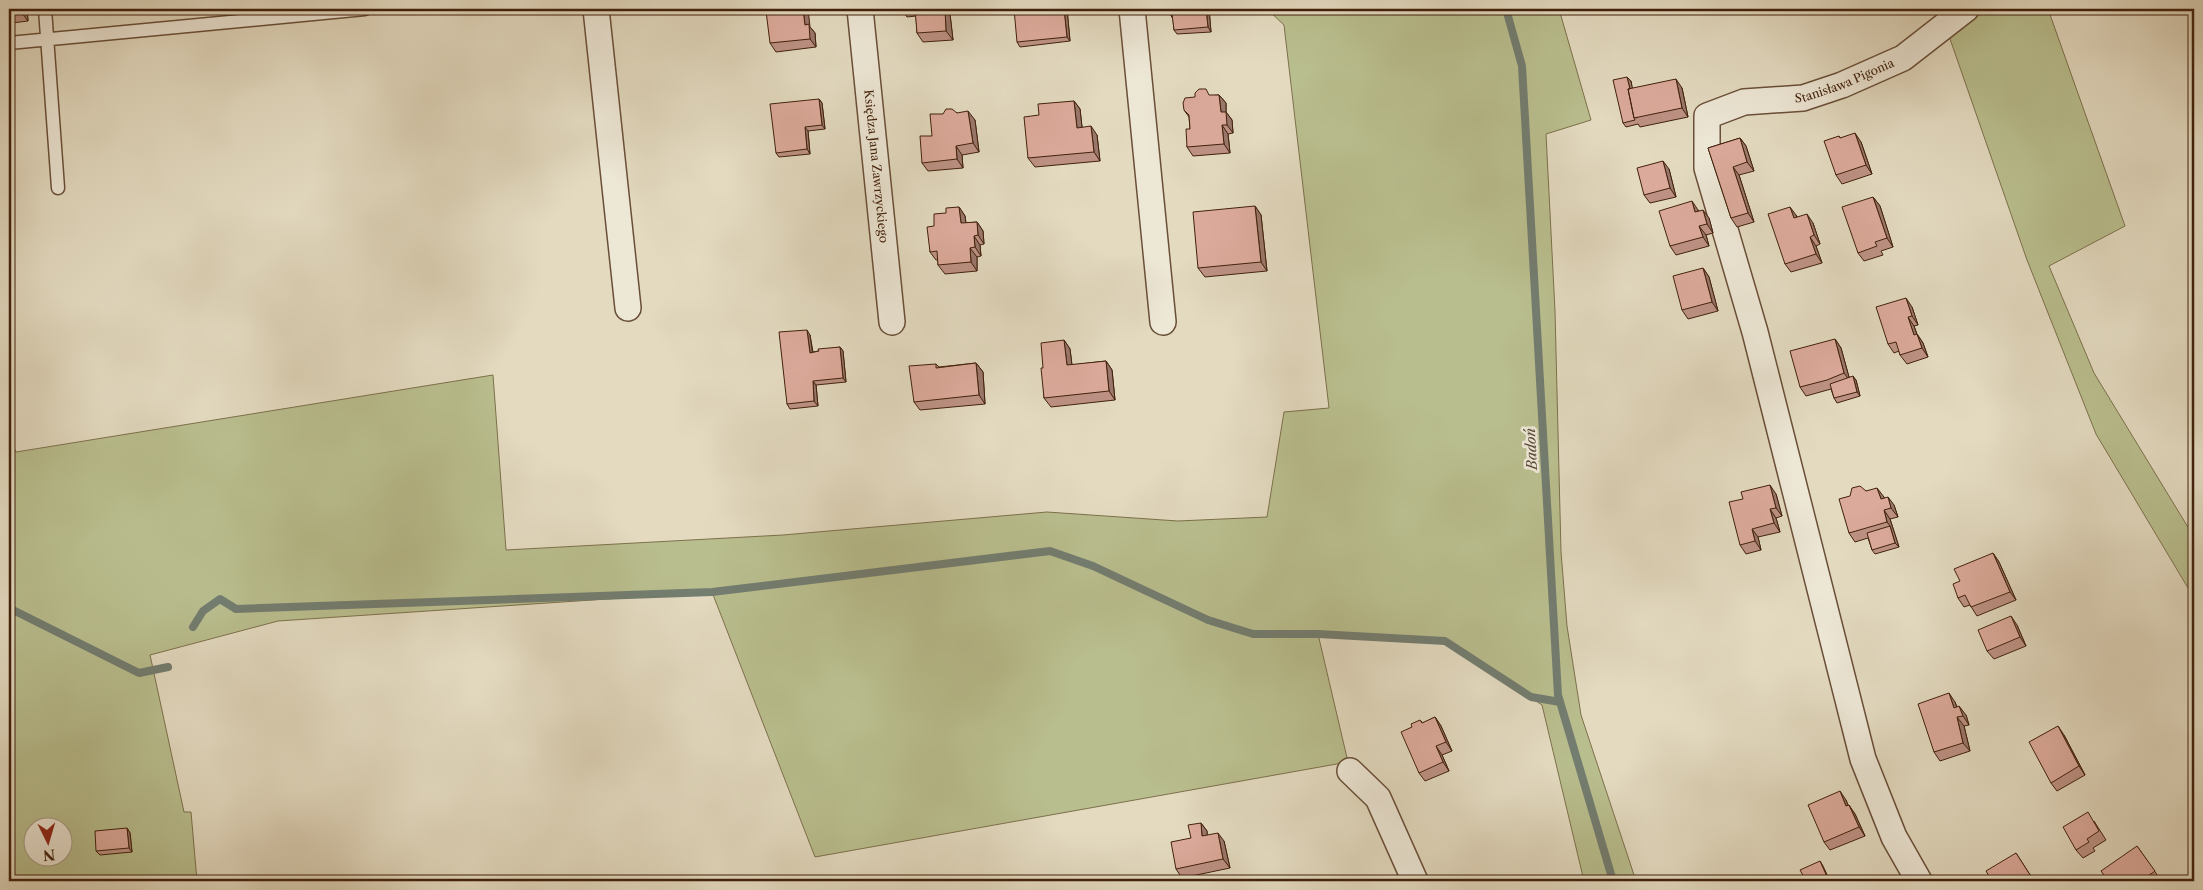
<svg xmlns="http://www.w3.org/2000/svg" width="2203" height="890" viewBox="0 0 2203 890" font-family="'Libre Caslon Text',serif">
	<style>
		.green { fill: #b9be8e; stroke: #7d704c; fill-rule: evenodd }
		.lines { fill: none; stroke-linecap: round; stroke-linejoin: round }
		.stream { stroke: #737d70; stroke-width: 8 }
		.lane-casing { stroke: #6a4f38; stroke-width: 15 }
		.street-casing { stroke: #6a4f38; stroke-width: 28 }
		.lane { stroke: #ede7d6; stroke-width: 12 }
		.street { stroke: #ede7d6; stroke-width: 25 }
		.wall { fill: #bd9285; stroke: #41210b }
		.shaded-wall { fill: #9a776c; stroke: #41210b }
		.building { fill: #dcaa9b; stroke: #41210b }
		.labels { text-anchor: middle; stroke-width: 5; stroke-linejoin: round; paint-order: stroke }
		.street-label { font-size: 12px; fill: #41210b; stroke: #ede7d6 }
		.water-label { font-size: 14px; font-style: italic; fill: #564735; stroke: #ede7d6 }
	</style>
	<rect width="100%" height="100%" fill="#e3dac0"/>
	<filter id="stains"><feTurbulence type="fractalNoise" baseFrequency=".004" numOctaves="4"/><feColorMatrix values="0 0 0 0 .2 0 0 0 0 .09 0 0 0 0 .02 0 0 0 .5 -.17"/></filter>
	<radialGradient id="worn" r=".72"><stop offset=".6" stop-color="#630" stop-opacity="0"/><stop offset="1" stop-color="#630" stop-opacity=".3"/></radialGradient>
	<path class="green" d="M1267,9H1559L1591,120L1546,134L1555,311L1561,552L1567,626L1581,715L1636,881H1584L1542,705L1445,641L1318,634L1348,762L815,857L712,592L278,621L150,655L184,812H191L197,881H9V438L16,452L493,375L506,550L783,535L1047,512L1178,521L1267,517L1284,412L1329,408L1284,25ZM32,828H62V858H32Z
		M1982,9H2048L2125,226L2049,266L2094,373L2194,537V584L2188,588L2096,434L2027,260L1949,36Z"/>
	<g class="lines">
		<path class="stream" d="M1506,9L1522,66L1558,695L1613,881
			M9,608L139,673L168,667
			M193,627L203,611L220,599L236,609L712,592L1050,551L1093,566L1208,620L1253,634H1318L1445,641L1531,697L1560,702"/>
		<g class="lane-casing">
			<path id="lane" d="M45,9L58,188
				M9,43L365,9"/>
		</g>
		<g class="street-casing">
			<g id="street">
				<path d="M596,9L628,308"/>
				<path id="s1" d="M860,9L892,322"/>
				<path d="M1132,9L1163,322"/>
				<path d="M1350,771L1378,798L1415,881"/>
				<path id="s2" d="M1919,881L1894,837L1863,759L1755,332L1707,168V116L1744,102L1803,98L1842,85L1903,58L1966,9"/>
			</g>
		</g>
		<use href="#lane" class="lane"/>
		<use href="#street" class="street"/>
	</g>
	<path class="wall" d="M9,9H27L28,21L12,23L9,18Z
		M901,9H955L956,12L950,14L953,40L923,42L917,33L916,16L907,17Z
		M1067,9L1070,41L1020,47L1017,42Z
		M1169,9H1209L1211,32L1177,34L1174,30L1173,19L1170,14Z
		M810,27L815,33L816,47L776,52L770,43Z
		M1627,77L1631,81L1632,89L1682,88L1688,117L1640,127L1638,124L1626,127L1623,123Z
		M1219,95L1226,103V112L1232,120L1233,133L1228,134L1230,153L1193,156L1187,147L1190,129L1189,117L1184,110L1195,97Z
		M819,99L822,103L825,129L808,131L810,154L779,157L776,153Z
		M1074,101L1080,109L1082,127L1097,135L1100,161L1035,167L1028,158L1039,115Z
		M957,113L975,120L979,152L962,155L963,168L928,171L922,163L932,136L943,114Z
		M1839,136L1840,138L1861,142L1872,174L1842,184L1836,175Z
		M1740,138L1746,146L1754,171L1739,175L1754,222L1737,227L1731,218L1708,148Z
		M1669,169L1676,197L1650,203L1644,195Z
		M1873,197L1880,206L1893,247L1881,251L1883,255L1864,261L1858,253Z
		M1255,206L1261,215L1267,271L1205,277L1198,268Z
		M959,207L965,216L966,223L977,222L983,231L984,244L980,245L981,256L977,257V271L945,274L938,265V260H936L930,252L934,226L946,213Z
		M1698,210L1709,218L1713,233L1706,235L1709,246L1676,255L1670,246Z
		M1796,215L1797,217L1813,223L1820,244L1816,246L1822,263L1791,272L1785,264Z
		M1703,268L1709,277L1718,311L1688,319L1682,310Z
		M1912,307L1918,325L1914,326L1917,334L1923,343L1928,357L1907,364L1900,355L1899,351L1894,353L1888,344Z
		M810,335L813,352L840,347L843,351L846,382L816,385L818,406L790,409L787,404Z
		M1835,339L1841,348L1849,377L1856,380L1860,396L1837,403L1834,398L1831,389L1806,396L1800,387Z
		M1064,340L1070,349L1072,365L1106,361L1112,370L1115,400L1051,407L1044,398L1043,368Z
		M976,363L983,372L985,404L920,410L914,402L936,364L939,367Z
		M1866,491L1884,497V498L1894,505L1898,517L1890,519L1899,547L1875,554L1872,550L1868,538L1855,542L1849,533Z
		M1776,494L1782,516L1776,518L1780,532L1758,537L1761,550L1746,554L1740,545Z
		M1993,553L1999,562L2016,600L1977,616L1970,605L1964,607L1958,598L1960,581Z
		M2017,625L2026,646L1994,659L1987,651Z
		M1955,702L1957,707L1966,715L1969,725L1964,726L1970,751L1940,761L1934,752Z
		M1435,717L1441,726L1452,751L1442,755L1449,771L1425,781L1419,773L1412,727L1420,720L1423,723Z
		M2064,735L2085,775L2057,791L2051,783Z
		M1846,800L1848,805L1855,814L1865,836L1830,850L1824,842Z
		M2094,821L2106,840L2093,848L2095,851L2083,858L2076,850Z
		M1201,823L1207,831V835L1224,841L1230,868L1182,878L1176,869L1191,838Z
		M127,828L130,833L132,852L100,855L96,851Z
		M2137,846L2158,876L2151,881H2108Z
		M2016,853L2034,881H1992Z"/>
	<path class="shaded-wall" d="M19,9H27L28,21Z
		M803,9H808L810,27L815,33L816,47L810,39L805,25Z
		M945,9H947L950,14L953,40L946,31Z
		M1064,9H1067L1070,41L1067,37Z
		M1206,9H1209L1211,32L1208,27Z
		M1627,77L1631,81L1638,117L1636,118Z
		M1676,79L1682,88L1688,117L1682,108Z
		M1219,95L1226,103V112L1232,120L1233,133L1227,125L1221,112Z
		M819,99L822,103L825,129L822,125Z
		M1074,101L1080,109L1083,136L1077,128Z
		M968,111L975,120L979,152L973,143Z
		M1222,125L1228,134L1230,153L1224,144Z
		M1091,126L1097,135L1100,161L1094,152Z
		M805,127L808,131L810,154L807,149Z
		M1855,133L1861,142L1872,174L1866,165Z
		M1740,138L1746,146L1754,171L1747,162Z
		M956,146L962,155L963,168L957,159Z
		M1663,161L1669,169L1676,197L1670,188Z
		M1733,167L1739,175L1754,222L1748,213Z
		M1873,197L1880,206L1893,247L1887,238Z
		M1692,201L1698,210L1701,221L1695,212Z
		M1255,206L1261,215L1267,271L1261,262Z
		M959,207L965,216L967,232L961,223Z
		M1790,207L1796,215L1800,227L1794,218Z
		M1703,210L1709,218L1713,233L1707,224Z
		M1807,214L1813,223L1820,244L1814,235Z
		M977,222L983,231L984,244L978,235Z
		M1699,226L1706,235L1709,246L1703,237Z
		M974,236L980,245L981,256L975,247Z
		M1810,237L1816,246L1822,263L1816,254Z
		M970,248L977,257V271L971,262Z
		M1703,268L1709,277L1718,311L1712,302Z
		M1906,298L1912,307L1918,325L1912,316Z
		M1908,317L1914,326L1920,344L1914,335Z
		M807,330L810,335L813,357L810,353Z
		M1917,334L1923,343L1928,357L1922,348Z
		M1835,339L1841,348L1850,381L1844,373Z
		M1064,340L1070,349L1073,374L1067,365Z
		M840,347L843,351L846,382L843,378Z
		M1106,361L1112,370L1115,400L1109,391Z
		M976,363L983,372L985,404L979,395Z
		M1853,376L1856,380L1860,396L1857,392Z
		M813,381L816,385L818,406L814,401Z
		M1770,485L1776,494L1782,516L1776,508Z
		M1877,488L1884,497L1887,508L1881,499Z
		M1888,497L1894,505L1898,517L1891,508Z
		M1770,509L1776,518L1780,532L1774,523Z
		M1884,510L1890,519L1899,547L1895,543L1890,526L1887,522Z
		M1752,529L1758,537L1761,550L1755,541Z
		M1993,553L1999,562L2016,600L2010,592Z
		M2011,616L2017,625L2026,646L2020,637Z
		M1949,693L1955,702L1960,717L1954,708Z
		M1959,706L1966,715L1969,725L1963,716Z
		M1435,717L1441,726L1452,751L1446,742Z
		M1957,717L1964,726L1970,751L1963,743Z
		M2058,726L2064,735L2085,775L2079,766Z
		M1436,746L1442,755L1449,771L1443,762Z
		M1840,791L1846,800L1852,815L1846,806Z
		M1849,805L1855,814L1865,836L1859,827Z
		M1201,823L1207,831L1208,844L1202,836Z
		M127,828L130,833L132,852L129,848Z
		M1218,833L1224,841L1230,868L1223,859Z
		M1820,861L1823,866L1830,881H1829Z"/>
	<path class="building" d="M769,9H803L805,25L809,24L810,39L770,43L766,11L769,10Z
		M915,9H945L946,31L917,33Z
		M1014,9H1064L1067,37L1017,42Z
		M1169,9H1206L1208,27L1174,30L1172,14H1170Z
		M1627,77L1630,89H1628L1634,118L1635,120L1623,123L1613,80Z
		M1676,79L1682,108L1634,118L1628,89Z
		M1199,89H1206L1209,95H1219L1221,112H1226L1227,125H1222L1224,144L1187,147L1186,129H1190L1189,115L1184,110L1183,103L1185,98L1195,97V93Z
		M819,99L822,125L805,127L807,149L776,153L770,104Z
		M1074,101L1077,128L1091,126L1094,152L1028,158L1024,117L1039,115L1038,104Z
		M946,109H952L957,113L968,111L973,143L956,146L957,159L922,163L920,136H932L930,114H943Z
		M1855,133L1866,165L1836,175L1824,141L1839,136L1840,138Z
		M1740,138L1747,162L1733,167L1748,213L1731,218L1708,148Z
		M1663,161L1670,188L1644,195L1637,168Z
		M1873,197L1887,238L1875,242L1877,246L1858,253L1842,207Z
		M1692,201L1695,212L1703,210L1707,224L1699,226L1703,237L1670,246L1659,211Z
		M1255,206L1261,262L1198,268L1193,212Z
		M959,207L961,223L977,222L978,235L974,236L975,247L970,248L971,262L938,265L937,251L930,252L927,227L934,226V214L946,213V208Z
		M1790,207L1794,218L1807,214L1814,235L1810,237L1816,254L1785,264L1768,214Z
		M1703,268L1712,302L1682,310L1673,276Z
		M1906,298L1912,316L1908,317L1914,335L1917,334L1922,348L1900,355L1896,342L1888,344L1876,307Z
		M807,330L810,353L819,351L818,349L840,347L843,378L813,381L814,401L787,404L779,332Z
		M1835,339L1844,373L1827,380L1800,387L1790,351Z
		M1064,340L1067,365L1106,361L1109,391L1044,398L1041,368H1043L1041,343Z
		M976,363L979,395L914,402L909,366L936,364V368Z
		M1853,376L1857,392L1834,398L1830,384Z
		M1770,485L1776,508L1770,509L1774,523L1752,529L1755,541L1740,545L1729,502L1743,499L1741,492Z
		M1860,486L1866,491L1877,488L1881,499L1888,497L1891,508L1884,510L1887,522L1849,533L1839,499L1850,496L1852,488Z
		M1890,526L1895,543L1872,550L1867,533Z
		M1993,553L2010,592L1971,607L1965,595L1958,598L1953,584L1960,581L1954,569Z
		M2011,616L2020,637L1987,651L1978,630Z
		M1949,693L1954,708L1959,706L1963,716L1957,717L1963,743L1934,752L1918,704Z
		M1435,717L1446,742L1436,746L1443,762L1419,773L1401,732L1412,727L1411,724L1420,720L1422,723Z
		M2058,726L2079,766L2051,783L2029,742Z
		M1840,791L1846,806L1849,805L1859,827L1824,842L1808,805Z
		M2088,812L2099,831L2087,839L2089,842L2076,850L2063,827Z
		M1201,823L1202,836L1218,833L1223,859L1176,869L1171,842L1191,838L1188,825Z
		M127,828L129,848L96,851L95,831Z
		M2137,846L2155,871L2141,881H2108L2101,871Z
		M2016,853L2034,881H2010L2007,876L1999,881H1992L1986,871Z
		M1820,861L1829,881H1806L1800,870Z"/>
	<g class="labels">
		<g class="street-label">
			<text dy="4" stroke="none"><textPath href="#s2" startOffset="941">Stanisława Pigonia</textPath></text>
			<text dy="4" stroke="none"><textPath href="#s1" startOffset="158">Księdza Jana Zawrzyckiego</textPath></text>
		</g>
		<g class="water-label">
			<text transform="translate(1531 449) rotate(-93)" y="5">Badoń</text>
		</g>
	</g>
	<rect width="2203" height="890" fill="none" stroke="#e3dac0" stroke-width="30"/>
	<rect x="10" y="10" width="2183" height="870" fill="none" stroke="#41210b" stroke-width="2.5"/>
	<rect x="15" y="15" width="2173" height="860" fill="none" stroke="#41210b"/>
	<g transform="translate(48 842) rotate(175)"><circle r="24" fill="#ede7d6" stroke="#a89885"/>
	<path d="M0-4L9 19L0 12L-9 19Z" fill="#8f2418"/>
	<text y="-8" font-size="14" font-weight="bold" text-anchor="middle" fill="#41210b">N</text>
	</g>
	<rect width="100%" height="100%" filter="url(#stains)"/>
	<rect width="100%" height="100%" fill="url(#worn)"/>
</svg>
